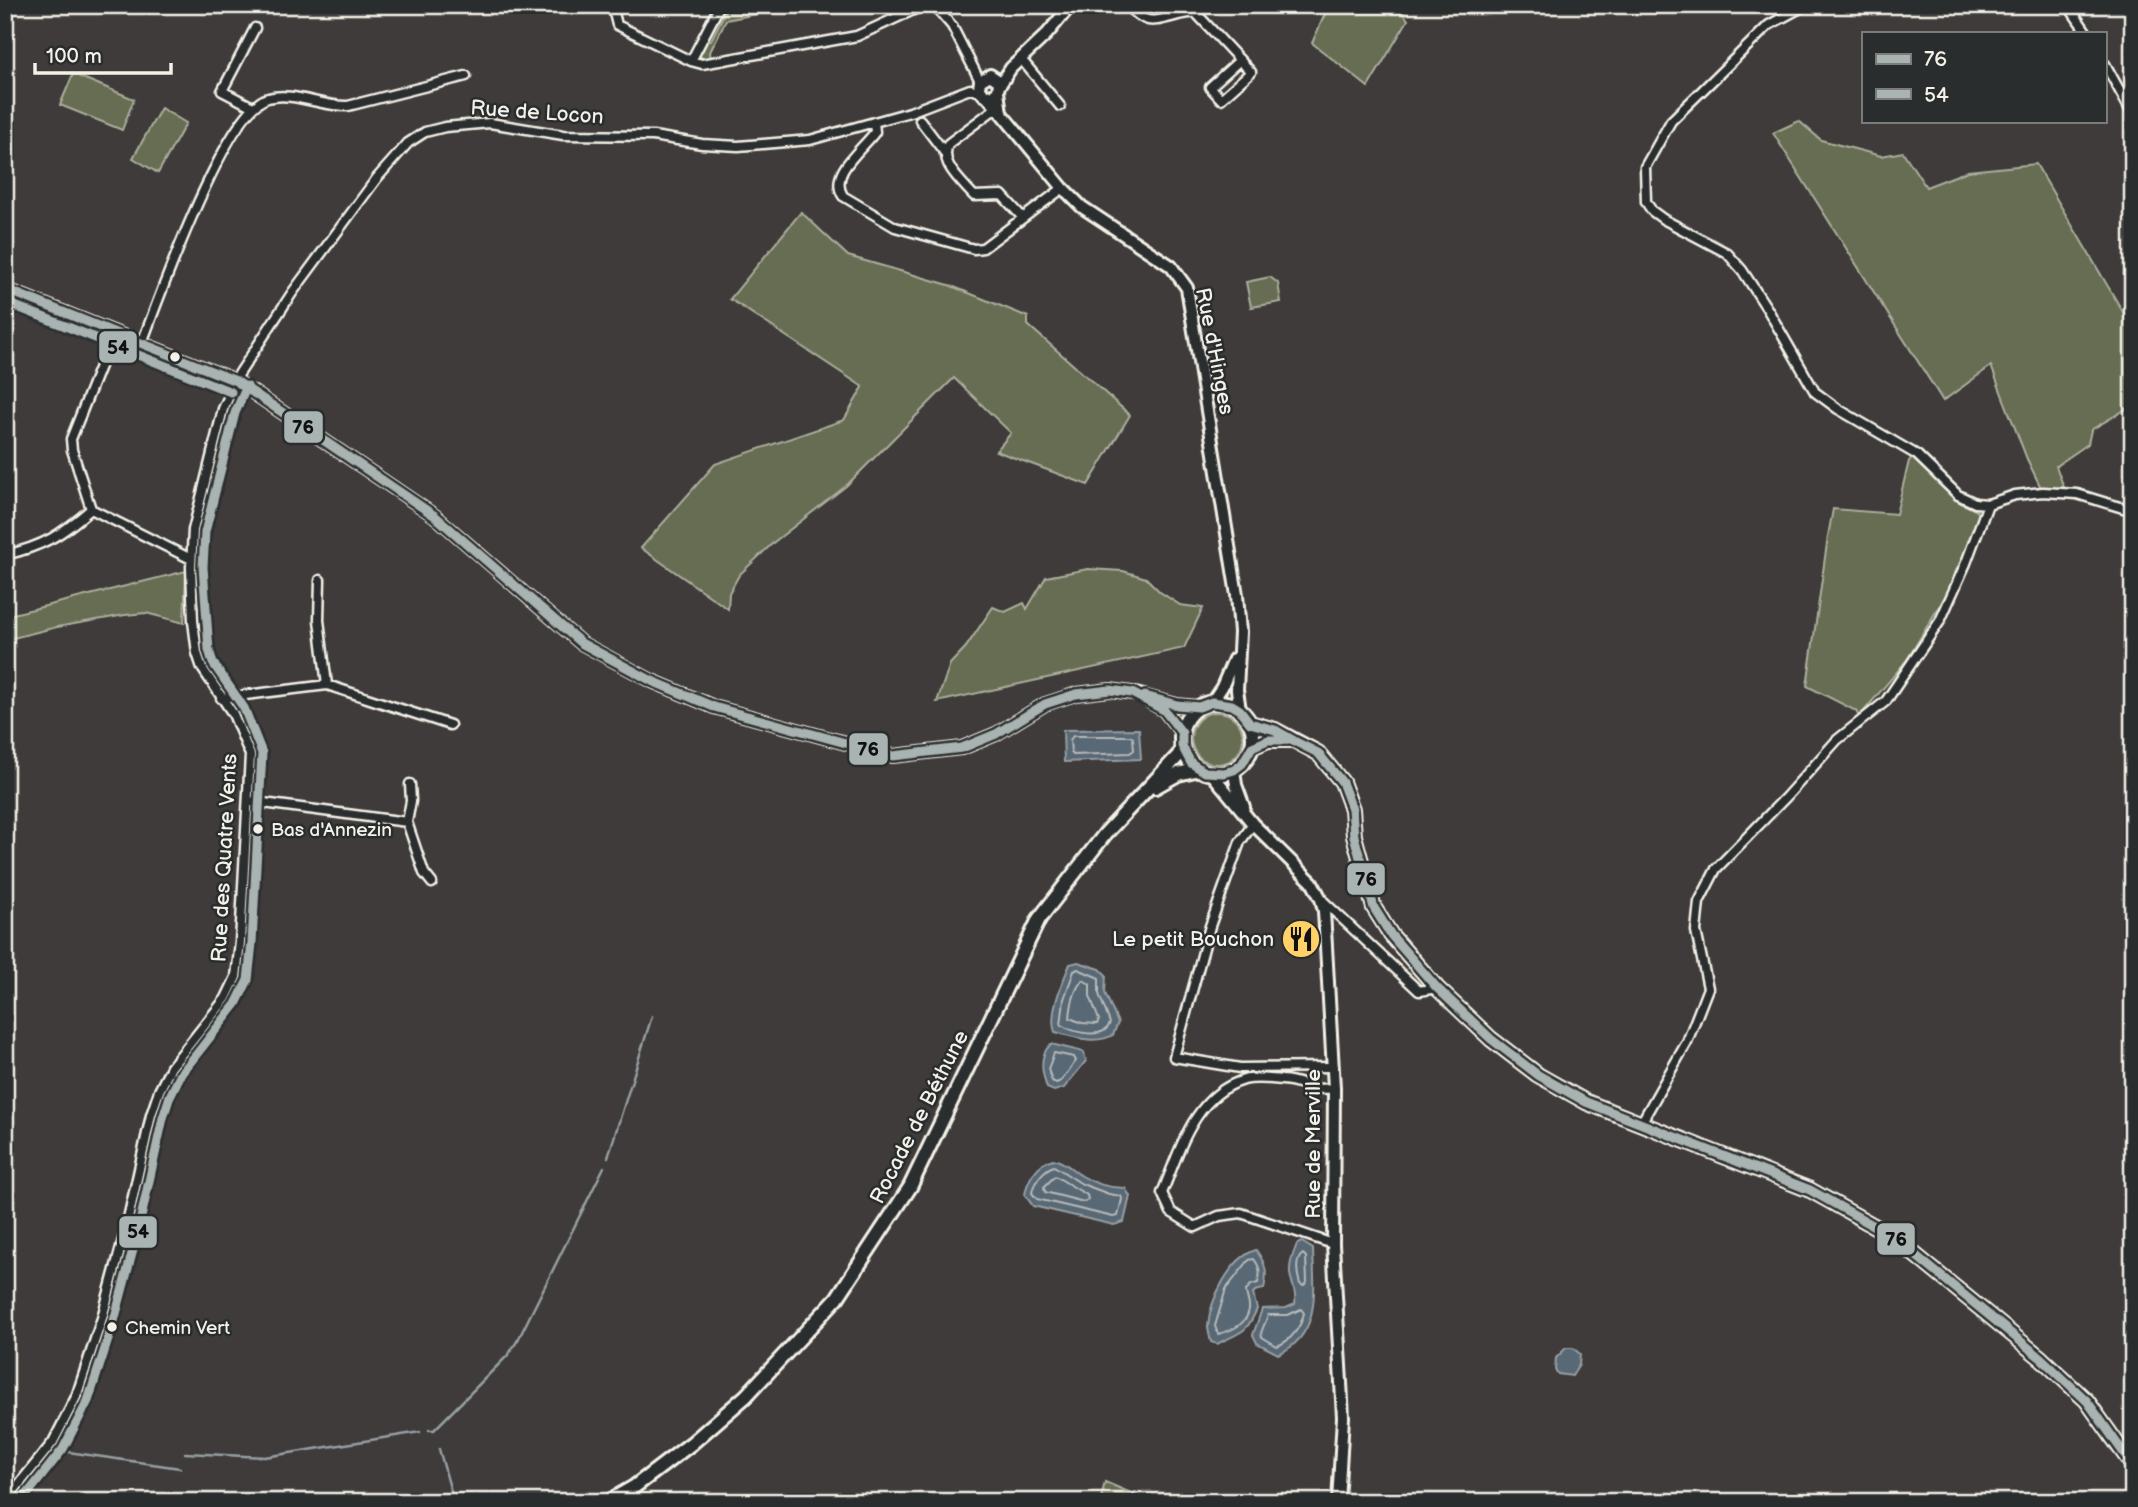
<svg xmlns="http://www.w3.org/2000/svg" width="2138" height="1507" viewBox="0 0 2138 1507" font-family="'Balsamiq Sans',sans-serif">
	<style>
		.green { fill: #666d52; stroke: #adaf9d; stroke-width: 2 }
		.water { fill: #596875; stroke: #979fa3; stroke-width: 2 }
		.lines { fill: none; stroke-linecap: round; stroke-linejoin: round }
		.shore { stroke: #b6baba; stroke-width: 2 }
		.stream { stroke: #979fa3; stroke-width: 2.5 }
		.street-casing { stroke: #f4f1e8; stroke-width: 13 }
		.secondary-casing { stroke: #f4f1e8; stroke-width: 16 }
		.primary-casing { stroke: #f4f1e8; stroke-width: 18 }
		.street { stroke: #2a2d2e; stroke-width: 8 }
		.secondary { stroke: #2a2d2e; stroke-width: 10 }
		.primary { stroke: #2a2d2e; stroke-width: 12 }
		.bus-1-casing { stroke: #2a2d2e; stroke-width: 14 }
		.bus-2-casing { stroke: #2a2d2e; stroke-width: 14 }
		.bus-1 { stroke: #a9b3b1; stroke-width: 9 }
		.bus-2 { stroke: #a9b3b1; stroke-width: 9 }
		.bus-dot { fill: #f4f1e8; stroke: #2a2d2e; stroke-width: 2.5 }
		.labels { text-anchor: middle; stroke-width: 5; stroke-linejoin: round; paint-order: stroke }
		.bus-label { font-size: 19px; fill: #f4f1e8; stroke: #2a2d2e; text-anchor: start }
		.street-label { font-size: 21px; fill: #f4f1e8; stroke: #2a2d2e }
		.poi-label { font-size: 21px; fill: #f4f1e8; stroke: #2a2d2e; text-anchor: end }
		.line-badge { stroke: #2a2d2e; stroke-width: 2.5 }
		.pale-badge-label { font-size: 19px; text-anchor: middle; font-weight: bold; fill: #111 }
	</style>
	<rect width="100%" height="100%" fill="#3e3b3a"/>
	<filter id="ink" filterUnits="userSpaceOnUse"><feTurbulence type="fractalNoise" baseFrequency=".0143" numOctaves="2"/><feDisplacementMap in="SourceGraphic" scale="14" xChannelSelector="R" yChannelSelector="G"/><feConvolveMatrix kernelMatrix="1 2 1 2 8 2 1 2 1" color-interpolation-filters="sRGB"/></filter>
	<g filter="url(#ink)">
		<path class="green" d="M724,5H802L726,20L710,52L711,59L704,60L699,55L705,42L711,40L726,10Z
			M1329,5H1398L1408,20L1368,87L1312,43Z
			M73,74L134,99L122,130L60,105Z
			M161,108L186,123L158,173L133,158Z
			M1799,121L1821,140L1881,156L1903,152L1926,187L1968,171L2036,164L2133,329V405L2091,430L2088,444L2056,466L2066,493L2043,492L2027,459L1991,366L1943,401L1773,133Z
			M801,212L848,256L949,285L1028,317V325L1130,415L1088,485L996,451L1011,433L954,378L846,486L774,542L739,575L729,593L728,609L641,548L715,464L844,420L863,387L730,299Z
			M1270,277L1278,283L1281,302L1251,307L1246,282Z
			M1912,458L1959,502L1977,511L1981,518L1953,583L1907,660L1859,717L1856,711L1807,686L1828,536L1833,509L1896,514L1909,461Z
			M1088,569L1123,571L1146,578L1160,592L1180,605L1203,608L1184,648L937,702L950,664L966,647L993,607L1005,612L1024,603L1027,609L1046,577Z
			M186,571L184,623L146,613L125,615L57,627L5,640V616Z
			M1191 738a26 26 0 1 1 52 0a26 26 0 1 1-52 0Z
			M1105,1482L1152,1502H1100Z"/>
		<path class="water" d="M1139,729L1141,759L1064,762L1063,730Z
			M1078,962L1100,969L1106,975L1105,993L1118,1023L1113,1035C1095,1045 1074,1037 1055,1032C1048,1014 1063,981 1070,964Z
			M1051,1044L1084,1052L1086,1061L1064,1088L1054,1091L1047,1088C1042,1073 1038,1056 1051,1044Z
			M1053,1159C1065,1161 1072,1170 1082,1176C1095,1184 1110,1188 1125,1188L1130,1196L1124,1222L1114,1225L1033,1206L1025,1195C1027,1179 1038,1163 1053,1159Z
			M1302,1242L1313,1249C1314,1289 1322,1335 1278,1354L1257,1343L1253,1335L1262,1309L1286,1308L1295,1304C1297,1293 1292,1285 1290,1274C1289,1264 1293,1254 1297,1244Z
			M1256,1250C1266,1264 1268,1272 1264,1289L1255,1291L1253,1294L1257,1309C1245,1336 1241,1331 1217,1344L1211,1342C1210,1337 1208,1331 1208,1326C1210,1300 1230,1258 1256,1250Z
			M1566,1348H1573L1580,1354L1579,1365L1572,1376L1558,1374L1555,1370L1556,1358Z"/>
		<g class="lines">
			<path class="shore" d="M1073,736H1130L1133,738L1134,750L1130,753L1073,755L1071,752L1070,740Z
				M1078,969L1099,978V994L1110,1023C1104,1041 1073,1032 1061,1025L1064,999L1074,971Z
				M1083,980L1090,984V996L1099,1020L1097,1024L1082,1023L1070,1018C1071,1005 1074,989 1083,980Z
				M1054,1053L1074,1057L1076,1061L1061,1081L1056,1083L1052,1081L1048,1069Z
				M1054,1166L1082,1184L1109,1194L1121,1196L1122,1199L1118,1216L1113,1217L1037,1199L1032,1193C1033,1183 1044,1169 1054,1166Z
				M1055,1176L1087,1195L1088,1200L1084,1202L1045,1192L1044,1187Z
				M1303,1254L1306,1257L1307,1282L1303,1286L1300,1284C1297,1274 1294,1260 1303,1254Z
				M1254,1259C1260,1267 1261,1273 1258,1283L1251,1285L1246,1291C1246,1297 1250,1303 1249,1309C1247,1325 1231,1331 1218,1334L1215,1326L1226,1289L1249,1260Z
				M1301,1309L1304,1313C1301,1327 1291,1341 1277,1346L1262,1337L1261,1333L1268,1315H1288Z"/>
			<path class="stream" d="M608,1157L652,1016
				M429,1430H434L509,1354L519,1338L604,1167
				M439,1449L454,1502
				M185,1453L265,1457L420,1432
				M22,1499L62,1454L68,1452L180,1468"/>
			<g class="street-casing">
				<path id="street" d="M618,5L614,13L617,25L691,61L702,64L857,36L924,5
					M934,5L952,26L980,81
					M1126,5C1132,10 1138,16 1145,19C1157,25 1181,11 1196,13L1251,72L1221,99L1210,87L1240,60
					M1806,5L1769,25L1671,121L1645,167L1646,202L1652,211L1663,219L1727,253L1742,270L1768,310L1815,392L1838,409L1917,455L1958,495L1975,503L1988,504L2015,495L2043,492L2077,494L2123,508L2133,507
					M2068,5L2087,33
					M1021,59L1060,106
					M691,61L720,5
					M2105,64L2133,115
					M253,107L222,91L255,28
					M996,108L949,143C937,162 962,182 974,196L1002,195L1023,218
					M920,120L945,153
					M874,122L875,132C863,149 828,173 843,196L895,227L974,249L983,248L1063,188
					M114,331L71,439L72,450L91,509L191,559
					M142,343C158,300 227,108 268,98C294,91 321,107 348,106L466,76
					M5,555C44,546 61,535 91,509
					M320,580L319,620L327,685
					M221,698L327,685L450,725
					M410,784L411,801L407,822L424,873L432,883
					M248,801L407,822
					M1253,824L1240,842L1210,926L1174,1057L1240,1068L1333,1067
					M1321,899L1419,991L1437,988
					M1640,1125L1687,1042L1708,988L1696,931L1699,902L1716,869L1786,797L1837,740L1886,701L1940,621L1966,563L1988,504
					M1333,1244L1241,1213L1219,1216L1195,1227L1171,1212L1162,1193C1180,1150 1194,1095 1244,1080C1255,1077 1270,1079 1282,1080C1304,1081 1309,1092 1334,1088
					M7,1499L53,1442L76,1397L102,1318L126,1228L151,1115L159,1091L171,1067L226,998L236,977L240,942L250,755L233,714L202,668L197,653L193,621L191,567L193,530L223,409L239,374L292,293L377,178L408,143L425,132L445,127L490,123L563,135L653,136L702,144L738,146L810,140L910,112L970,89L981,92"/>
			</g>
			<g class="secondary-casing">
				<path id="secondary" d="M1000,85L1011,68L1047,34L1071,5
					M998,92L991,96L984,95L979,88L980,81L990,75L999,81L998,92L1001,113
					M987,96L1063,188L1082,207L1171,266L1187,288L1237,595L1240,632L1237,690L1240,710
					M5,289L236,381L435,516L581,643L652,681L714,707L893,756L962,748L996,734L1045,704L1076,694L1110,690L1132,693L1177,705L1199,707
					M1150,702L1164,710L1182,733
					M1212,702L1222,687L1234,659
					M1234,770L1236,785L1244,807
					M1212,774L1253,824L1312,882L1321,899L1324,911L1334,1088L1333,1244L1343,1417L1338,1502
					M5,1498L10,1502"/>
			</g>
			<g class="primary-casing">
				<path id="primary" d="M1181 738a36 36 0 1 1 72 0a36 36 0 1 1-72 0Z
					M1250,723L1275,730L1318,753L1342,782L1352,809L1354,836L1374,908L1391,935L1437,988L1491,1039L1538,1075L1586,1102L1810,1190L1892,1236L2041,1358L2087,1401L2133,1466
					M1252,747L1268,740H1292
					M1155,787L1178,774L1199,769
					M608,1502L634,1487L692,1443L746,1396L837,1298L910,1187L1039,919L1105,834L1179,755L1182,746"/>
			</g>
			<use href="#street" class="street"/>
			<use href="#secondary" class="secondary"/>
			<use href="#primary" class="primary"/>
			<g class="bus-1-casing">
				<path id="bus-1" d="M5,289L236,381L435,516L581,643L652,681L714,707L893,756L962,748L996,734L1045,704L1076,694L1110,690L1132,693L1164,710L1182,733V746L1191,763L1205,772L1224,773L1234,770L1242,764L1252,747L1268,740H1292L1318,753L1342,782L1352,809L1354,836L1374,908L1391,935L1437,988L1491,1039L1538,1075L1586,1102L1810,1190L1892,1236L2041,1358L2087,1401L2133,1466
					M1145,696L1177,705L1199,707L1212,702L1232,705L1240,710L1250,723L1275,730L1296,742"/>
			</g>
			<g class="bus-2-casing">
				<path id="bus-2" d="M5,302L231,392
					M21,1502L63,1449L88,1401L114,1321L138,1231L163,1118L170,1096L181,1074L236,1004L248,980L252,943L262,753L244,708L213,663L209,650L203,567L205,532L235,413L247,386"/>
			</g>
			<use href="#bus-1" class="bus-1"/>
			<use href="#bus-2" class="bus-2"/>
		</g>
	</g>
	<defs>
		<g id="restaurant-disc" transform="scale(2.0125)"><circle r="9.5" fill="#ffd166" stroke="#2a2d2e"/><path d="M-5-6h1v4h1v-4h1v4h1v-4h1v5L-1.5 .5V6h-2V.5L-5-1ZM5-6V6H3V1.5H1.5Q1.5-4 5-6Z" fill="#111"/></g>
	</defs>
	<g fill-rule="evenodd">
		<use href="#restaurant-disc" x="1301" y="939"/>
	</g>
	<g class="bus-dot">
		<circle cx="175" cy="357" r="6"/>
		<circle cx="258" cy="829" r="6"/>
		<circle cx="112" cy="1327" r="6"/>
	</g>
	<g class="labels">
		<g class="bus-label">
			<text x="271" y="836">Bas d'Annezin</text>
			<text x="125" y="1334">Chemin Vert</text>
		</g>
		<g class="street-label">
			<text transform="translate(537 112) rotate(4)" y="7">Rue de Locon</text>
			<text transform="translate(1215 351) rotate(79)" y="7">Rue d'Hinges</text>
			<text transform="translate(224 858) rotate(-87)" y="7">Rue des Quatre Vents</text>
			<text transform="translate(919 1117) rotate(-63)" y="7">Rocade de Béthune</text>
			<text transform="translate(1313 1144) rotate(-90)" y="7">Rue de Merville</text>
		</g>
		<g class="poi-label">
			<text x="1274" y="946">Le petit Bouchon</text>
		</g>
	</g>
	<g class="line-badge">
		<rect x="98" y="330" width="40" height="34" rx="7" fill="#a9b3b1"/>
		<rect x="283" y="410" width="41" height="34" rx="7" fill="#a9b3b1"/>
		<rect x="848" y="732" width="41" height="34" rx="7" fill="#a9b3b1"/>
		<rect x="1346" y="862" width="40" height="34" rx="7" fill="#a9b3b1"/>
		<rect x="118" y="1215" width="40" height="34" rx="7" fill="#a9b3b1"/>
		<rect x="1876" y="1222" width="40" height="34" rx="7" fill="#a9b3b1"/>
	</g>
	<g class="pale-badge-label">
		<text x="118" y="354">54</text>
		<text x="303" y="434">76</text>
		<text x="868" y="756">76</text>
		<text x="1366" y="886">76</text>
		<text x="138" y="1238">54</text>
		<text x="1896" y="1246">76</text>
	</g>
	<rect width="2138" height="1507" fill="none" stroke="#2a2d2e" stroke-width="28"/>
	<rect x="14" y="14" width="2110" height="1479" fill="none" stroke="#f4f1e8" stroke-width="2.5" filter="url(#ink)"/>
	<rect x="1862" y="32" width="245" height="91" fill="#2a2d2e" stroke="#7b7b78" stroke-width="2"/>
	<rect x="1876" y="54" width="35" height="10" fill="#a9b3b1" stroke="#7b7b78" stroke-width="2"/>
	<text x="1924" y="66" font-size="21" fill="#f4f1e8">76</text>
	<rect x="1876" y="89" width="35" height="10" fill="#a9b3b1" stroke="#7b7b78" stroke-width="2"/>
	<text x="1924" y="102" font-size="21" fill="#f4f1e8">54</text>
	<path d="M35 63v10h136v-10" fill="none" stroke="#f4f1e8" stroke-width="3.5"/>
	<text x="46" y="63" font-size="21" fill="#f4f1e8" stroke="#2a2d2e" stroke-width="5" paint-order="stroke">100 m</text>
</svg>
